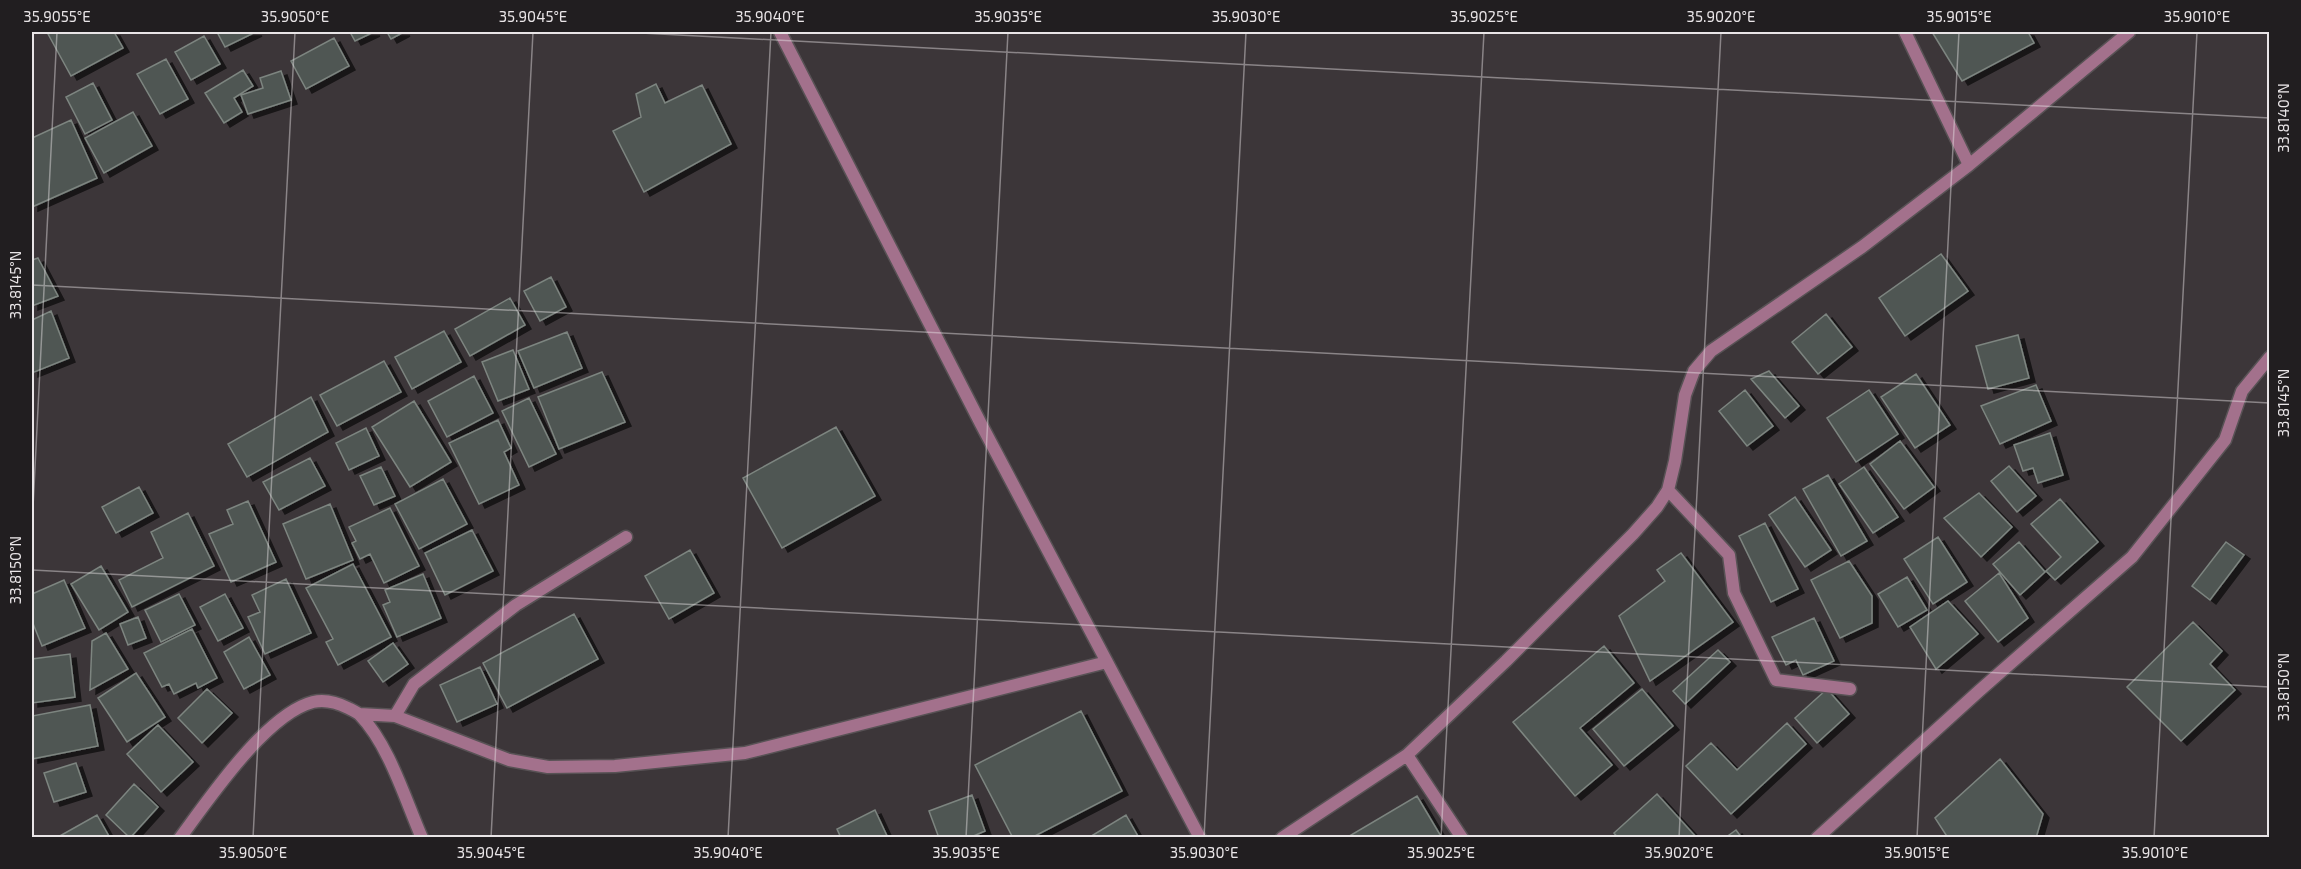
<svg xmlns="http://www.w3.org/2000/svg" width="2301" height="869" viewBox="0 0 2301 869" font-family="'Exo 2',sans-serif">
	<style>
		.building { fill: #505753; stroke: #7d8580; stroke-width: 1.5; filter: url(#shadow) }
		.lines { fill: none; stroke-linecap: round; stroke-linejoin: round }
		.street-casing { stroke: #585255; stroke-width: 15 }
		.street { stroke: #a3718c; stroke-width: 12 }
		.ticks { fill: none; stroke: #e9e5e7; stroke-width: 1.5; stroke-opacity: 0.45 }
		.neatline { fill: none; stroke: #e9e5e7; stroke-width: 2 }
		.ticks-label { font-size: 15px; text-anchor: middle; fill: #e9e5e7 }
	</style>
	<defs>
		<filter id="shadow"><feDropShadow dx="6" dy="4" stdDeviation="0" flood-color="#0009"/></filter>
	</defs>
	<rect width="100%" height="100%" fill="#3c3639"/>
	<path class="building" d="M53,32H114L123,48L71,76L48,34Z
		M217,32H256L225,47Z
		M350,32H374L355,41Z
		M387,32H404L391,39Z
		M1932,32H2028L2034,43L1962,81Z
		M204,36L220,64L191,80L175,52Z
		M334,38L349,66L306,89L291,61Z
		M166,59L188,99L160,114L137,74Z
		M243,70L253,86L234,98L242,112L224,123L205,93Z
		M281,71L291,100L248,114L241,95L263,88L260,78Z
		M93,83L112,120L85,134L66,97Z
		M656,84L665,103L702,85L731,144L644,192L613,131L641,117L636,94Z
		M133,112L152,146L104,173L85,138Z
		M71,120L97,178L32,207V138Z
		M1941,254L1968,291L1905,336L1879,298Z
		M38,258L58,296L32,306V260Z
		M551,277L566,307L540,321L524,291Z
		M510,298L525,325L470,356L455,329Z
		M51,311L69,358L32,373V320Z
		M1826,314L1852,347L1818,374L1792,342Z
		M444,331L461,362L412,389L395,357Z
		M567,332L582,368L534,388L518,351Z
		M2018,335L2029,378L1988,389L1976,346Z
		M513,350L529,389L498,401L482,362Z
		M384,361L401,392L337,426L320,395Z
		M1769,371L1799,406L1785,418L1751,379Z
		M602,372L625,422L559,449L538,397Z
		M1916,374L1950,425L1915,448L1881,397Z
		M474,376L493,413L447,437L428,401Z
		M2036,385L2051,421L2000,444L1981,406Z
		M1745,390L1773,426L1747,446L1719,411Z
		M1869,390L1898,434L1856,462L1827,418Z
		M311,397L328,432L247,477L228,444Z
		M529,398L556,454L529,467L502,411Z
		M414,401L451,462L410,487L372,427Z
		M498,420L511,448L504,452L519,485L479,504L449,443Z
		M836,427L875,496L782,548L743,478Z
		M366,428L379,456L349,470L336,443Z
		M2050,433L2063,475L2038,483L2033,468L2023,471L2014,445Z
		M1900,441L1934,487L1904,509L1870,464Z
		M310,458L325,486L279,510L263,482Z
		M2009,466L2036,496L2017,512L1991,481Z
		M381,467L395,496L374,505L360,476Z
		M1864,467L1898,517L1873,533L1839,484Z
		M1828,475L1867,541L1841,556L1803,489Z
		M443,479L467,524L419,549L395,504Z
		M139,487L153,513L116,533L102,507Z
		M1979,493L2012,527L1981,557L1944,518Z
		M1795,497L1831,550L1805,567L1769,515Z
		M2060,499L2098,542L2055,580L2046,571L2061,557L2031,524Z
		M248,501L276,562L231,582L209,534L233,524L227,510Z
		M330,504L353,560L306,579L283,524Z
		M390,508L419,566L384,583L370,554L360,559L352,543L356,541L349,527Z
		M188,513L214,566L132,607L119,580L163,558L151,532Z
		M1765,523L1798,589L1771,602L1739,536Z
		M472,530L493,571L445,595L425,553Z
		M1938,537L1967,582L1933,604L1904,559Z
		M2019,542L2045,572L2020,595L1993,564Z
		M2226,542L2244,555L2210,600L2192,586Z
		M690,550L714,593L669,619L645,576Z
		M1681,553L1733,622L1650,681L1619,616L1665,581L1657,570Z
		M1849,561L1872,596V623L1840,638L1811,580Z
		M353,564L391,637L338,665L326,642L333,639L306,588Z
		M101,566L128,612L99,630L71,584Z
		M1999,573L2028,618L1998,642L1965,601Z
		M423,574L441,618L397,637L383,605L390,602L385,590Z
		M1907,577L1927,610L1898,627L1878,594Z
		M286,579L311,633L265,654L248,617L260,612L252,595Z
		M64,580L85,628L42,646L32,621V594Z
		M179,594L195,625L161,642L145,610Z
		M225,594L243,628L218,641L200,607Z
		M1948,601L1978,634L1936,669L1910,627Z
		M574,614L598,659L507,708L483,663Z
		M138,617L146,638L128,645L120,624Z
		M1814,618L1834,661L1803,675L1796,660L1786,665L1772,637Z
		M2193,622L2222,651L2210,664L2235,690L2181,741L2127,687Z
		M192,629L217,678L198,688L196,683L174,694L169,684L162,687L144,653Z
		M106,633L128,669L90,690L92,641Z
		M249,637L270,675L244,689L224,652Z
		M393,643L408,664L383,682L368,661Z
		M1604,646L1634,683L1580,728L1612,765L1575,796L1513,722Z
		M1718,650L1730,662L1685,704L1673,691Z
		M70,654L75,697L32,703V659Z
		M480,667L497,704L457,722L440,685Z
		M136,673L165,717L127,742L98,698Z
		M207,689L232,713L202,743L178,718Z
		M1642,689L1673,726L1624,766L1593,729Z
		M1827,689L1849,714L1817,743L1795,718Z
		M90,705L98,746L32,759V716Z
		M1081,711L1122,791L1031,838H1013L975,765Z
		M1787,723L1806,744L1731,814L1686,766L1711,743L1737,770Z
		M158,725L193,762L161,792L127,754Z
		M2000,759L2043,814L2036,838H1948L1935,818Z
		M76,763L86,792L54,802L44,773Z
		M134,784L158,807L130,838L106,815Z
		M1657,794L1697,838H1618L1614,833Z
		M972,795L985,831L969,838H939L929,811Z
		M1417,796L1442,838H1346Z
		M875,810L888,838H841L837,829Z
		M97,815L110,838H59L58,837Z
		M1126,815L1139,838H1088Z
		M1736,830L1742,838H1725Z"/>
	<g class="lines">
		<g class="street-casing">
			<path id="street" d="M780,32L981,424L1200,838
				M1905,32L1969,165
				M1668,490L1729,555L1734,593L1776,680L1850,689
				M359,714L395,716L509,760L548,767L615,766L745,753L1107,662
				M395,716L414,684L516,605L626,537
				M1407,755L1462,838
				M180,838C209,799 266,714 313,702C326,699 338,703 348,708C352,710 357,712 360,715C389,745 405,799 422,838
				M1282,838L1407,755L1506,661L1633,534L1657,507L1668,490L1675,461L1685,395L1694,371L1711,351L1862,247L1969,165L2129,32
				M1817,838L1979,691L2132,557L2225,440L2242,391L2270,357"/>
		</g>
		<use href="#street" class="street"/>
	</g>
	<path class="ticks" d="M622,32L2270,118M32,285L2270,403M32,527L57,32M32,570L2270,687M253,838L295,32M491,838L533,32M728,838L771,32M966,838L1008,32M1204,838L1246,32M1441,838L1484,32M1679,838L1721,32M1917,838L1959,32M2154,838L2197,32"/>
	<rect width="2301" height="869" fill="none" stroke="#211e20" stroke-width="66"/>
	<rect x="33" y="33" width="2235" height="803" class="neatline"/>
	<g class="ticks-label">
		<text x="57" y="22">35.9055°E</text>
		<text x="295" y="22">35.9050°E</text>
		<text x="533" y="22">35.9045°E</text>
		<text x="770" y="22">35.9040°E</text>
		<text x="1008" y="22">35.9035°E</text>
		<text x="1246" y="22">35.9030°E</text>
		<text x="1484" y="22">35.9025°E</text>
		<text x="1721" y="22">35.9020°E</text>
		<text x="1959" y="22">35.9015°E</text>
		<text x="2197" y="22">35.9010°E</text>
		<text transform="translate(2284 118) rotate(-90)" y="5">33.8140°N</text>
		<text transform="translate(16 285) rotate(-90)" y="5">33.8145°N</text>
		<text transform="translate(2284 403) rotate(-90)" y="5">33.8145°N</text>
		<text transform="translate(16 570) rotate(-90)" y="5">33.8150°N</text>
		<text transform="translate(2284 687) rotate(-90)" y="5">33.8150°N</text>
		<text x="253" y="858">35.9050°E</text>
		<text x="491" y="858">35.9045°E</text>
		<text x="728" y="858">35.9040°E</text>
		<text x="966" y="858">35.9035°E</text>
		<text x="1204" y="858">35.9030°E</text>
		<text x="1441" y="858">35.9025°E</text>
		<text x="1679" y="858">35.9020°E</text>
		<text x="1917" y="858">35.9015°E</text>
		<text x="2155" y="858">35.9010°E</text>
	</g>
</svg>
